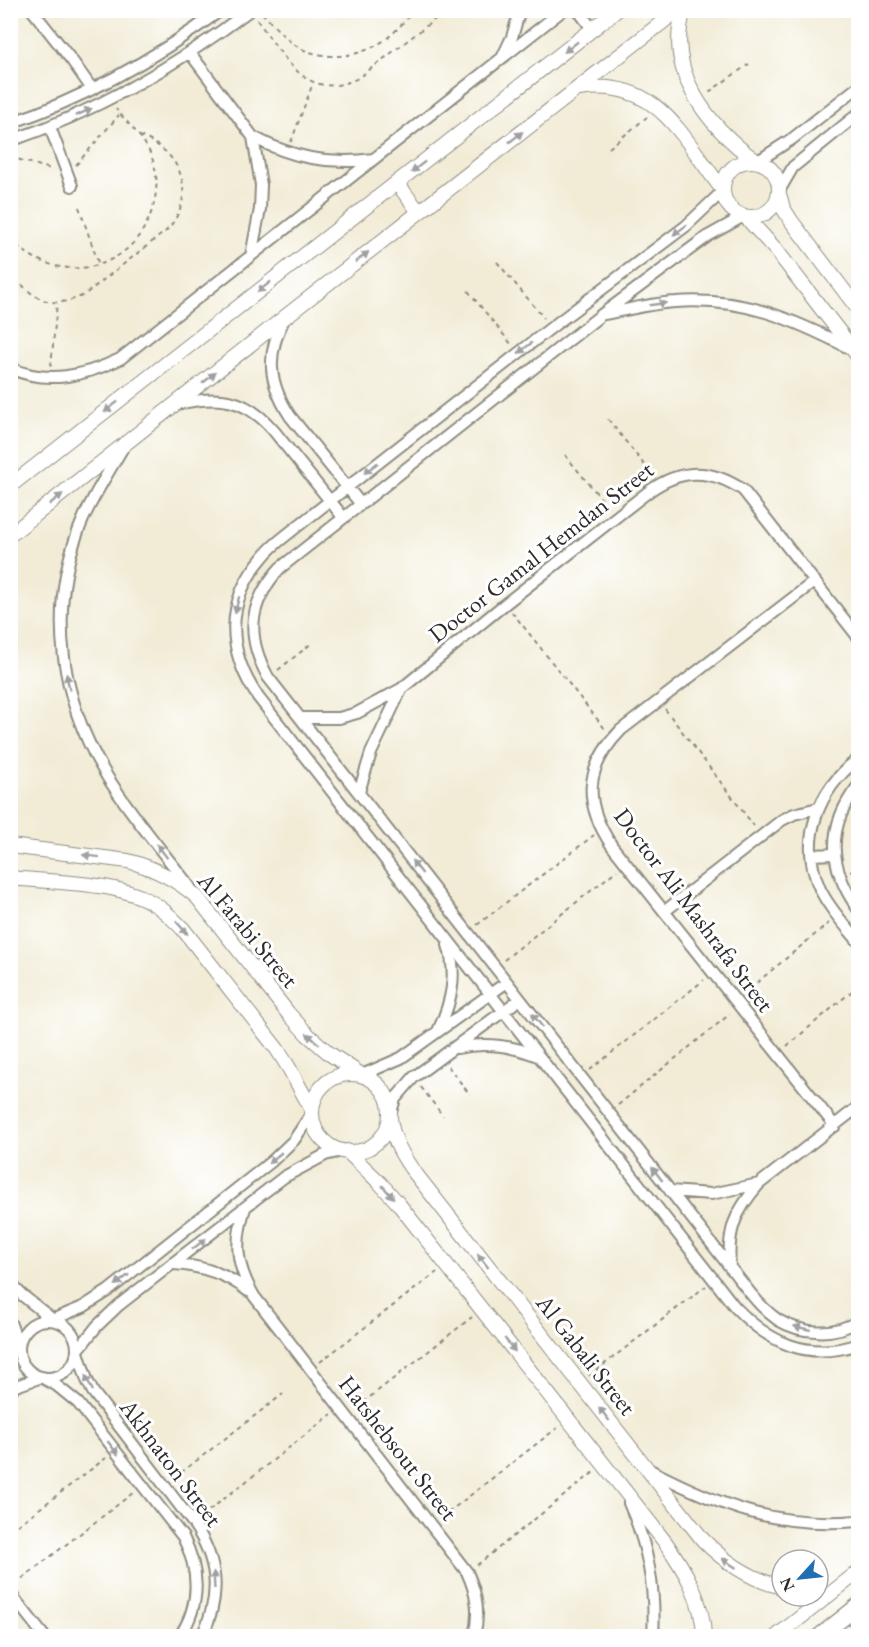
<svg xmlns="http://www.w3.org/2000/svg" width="869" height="1647" viewBox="0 0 869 1647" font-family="'EB Garamond',serif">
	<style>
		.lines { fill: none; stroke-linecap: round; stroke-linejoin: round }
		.minor-casing { stroke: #8e8c81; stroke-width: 14 }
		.tertiary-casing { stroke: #8e8c81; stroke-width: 16 }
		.secondary-casing { stroke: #8e8c81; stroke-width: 18 }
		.path { stroke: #8e8c81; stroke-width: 2; stroke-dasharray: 4.5 4.5; stroke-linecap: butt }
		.minor { stroke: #fff; stroke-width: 10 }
		.tertiary { stroke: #fff; stroke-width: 14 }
		.secondary { stroke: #fff; stroke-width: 15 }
		.oneway { fill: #a0a0a0 }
		.labels { text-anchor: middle; stroke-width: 6; stroke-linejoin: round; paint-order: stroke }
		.street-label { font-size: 24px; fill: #2b2b2b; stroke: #fff }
	</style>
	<rect width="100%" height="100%" fill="#fff"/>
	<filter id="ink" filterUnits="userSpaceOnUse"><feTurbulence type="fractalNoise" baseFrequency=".0167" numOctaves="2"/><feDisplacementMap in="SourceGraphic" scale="12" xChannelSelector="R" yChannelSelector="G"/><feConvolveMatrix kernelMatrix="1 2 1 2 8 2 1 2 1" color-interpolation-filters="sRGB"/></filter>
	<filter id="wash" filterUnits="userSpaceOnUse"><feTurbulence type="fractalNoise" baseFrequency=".008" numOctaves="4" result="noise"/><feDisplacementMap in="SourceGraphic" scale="24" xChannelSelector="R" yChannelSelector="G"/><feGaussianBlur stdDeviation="1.35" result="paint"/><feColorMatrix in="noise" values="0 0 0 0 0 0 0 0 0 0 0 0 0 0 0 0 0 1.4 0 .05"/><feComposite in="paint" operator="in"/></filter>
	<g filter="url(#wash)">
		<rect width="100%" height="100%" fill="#f2ecd7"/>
	</g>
	<g filter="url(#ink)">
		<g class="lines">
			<g class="minor-casing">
				<path id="minor" d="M32,10L73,62L92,89
					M578,10L593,30
					M190,53L253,137L261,185L260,209L251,256
					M502,58L512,37L520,10
					M10,123C86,98 157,57 221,10
					M50,127L72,186
					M253,137C292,158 330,165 374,159
					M10,141C98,111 176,66 250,10
					M758,161L792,139L858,87
					M723,191L686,226L552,327L294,529C283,538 271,546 263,557C225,601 226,650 258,697L735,1307C770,1344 809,1361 858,1344
					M779,191L793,167L858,114
					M744,216L708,236L601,315L280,568C249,603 245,635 268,677L751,1294C759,1304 768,1313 778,1320C801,1334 835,1336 858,1321
					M604,314C628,310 652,303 676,302C743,297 793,319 851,349
					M284,319C266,355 268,382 290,416L360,503
					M10,368C48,385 84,376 120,359L563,10
					M177,404C219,395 245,397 274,431L343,517
					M122,449C107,475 90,500 79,529C47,612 61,703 108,778C132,816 162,851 190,887
					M815,581L621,730C584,768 583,803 612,846L835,1126
					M301,718H339L357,713L401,689L505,604L648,492C681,468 710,468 743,490L858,637
					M858,759C818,790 798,840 820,889C829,908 845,925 858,941
					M858,786C826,827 828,867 858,909
					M359,792L371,753L401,690
					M812,855L834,854
					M665,911L782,820L794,814L818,808
					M438,1031C451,1003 458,976 448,945
					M457,1048C485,1042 511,1045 538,1056
					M362,1075L401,1058L507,982
					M390,1115L395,1099L414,1077L520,999
					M670,1191L711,1194L759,1184
					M245,1208C234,1243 236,1265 254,1296L467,1572C477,1594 480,1613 474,1636
					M174,1264C202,1266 226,1273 248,1291
					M730,1268C727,1230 735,1212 759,1184L858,1107
					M10,1283L22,1295L52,1319
					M54,1319L83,1307L108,1291L272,1161L294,1140L312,1113
					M19 1349a29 29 0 1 1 58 0a29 29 0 1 1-58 0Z
					M10,1322L19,1347
					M78,1350L97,1326L119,1305L284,1177L325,1155L342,1151
					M78,1352L87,1380L93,1392L193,1523C218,1560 222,1595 202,1636
					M43,1378L56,1385L78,1403L183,1537C200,1571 201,1604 180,1636
					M10,1388L42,1377
					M650,1470C722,1507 776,1528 858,1521
					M629,1503C648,1546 656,1589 653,1636
					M10,1593L44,1636"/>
			</g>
			<g class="tertiary-casing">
				<path id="tertiary" d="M684,10C664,72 709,127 756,161
					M579,89C659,77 681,137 723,190
					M723 189a28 28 0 1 1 56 0a28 28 0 1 1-56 0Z
					M397,183L419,212
					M779,194L783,208L792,222L858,309
					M745,216L776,250L858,356
					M10,486L617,10
					M10,535L285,317L678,10
					M10,846L128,861C155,868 176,879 197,897L288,1013L307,1034L330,1054L360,1074
					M10,878C50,882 118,882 151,902C164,909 173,919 183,929L277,1049L289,1068L312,1110
					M312 1113a39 39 0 1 1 78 0a39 39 0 1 1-78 0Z
					M390,1118C392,1137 400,1152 411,1168L703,1540C725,1562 751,1580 782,1587
					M347,1151L380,1183L397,1202L665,1542C685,1570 703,1600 704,1636
					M777,1636L858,1572"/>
			</g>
			<g class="secondary-casing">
				<path id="secondary" d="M820,1636L858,1606"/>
			</g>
			<path class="path" d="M262,13C274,25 285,40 300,48C309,53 321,55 331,56C367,57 393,39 413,10
				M257,20C285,57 307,105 360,77L434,20L443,10
				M709,92L749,64
				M291,142L313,83
				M609,148L647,117
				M10,157L54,170
				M76,165L119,115
				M79,207L99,265
				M10,239C57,288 133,274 153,207C158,189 158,171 150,153C143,137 127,123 116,109
				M497,262L544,318
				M10,271C32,299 50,311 84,295L166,231C199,196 182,151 139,136
				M468,291L512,345
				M51,366L57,303
				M608,419L653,476
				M565,455L609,508
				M512,612L605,729
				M278,670L312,643
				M665,709L754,826
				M850,871L858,869
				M477,925L594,835
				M504,960L617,870
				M743,994L829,923
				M787,1046L858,986
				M448,1066L470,1095
				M590,1070L704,980
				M421,1087L443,1116
				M618,1105L730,1014
				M320,1362L437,1272
				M589,1376L706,1286
				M356,1408L472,1317
				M174,1478L283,1394
				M202,1516L332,1414
				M441,1518L557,1428
				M10,1531L106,1458
				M477,1565L594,1472
				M15,1584L134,1492
				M846,1636L858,1627"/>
			<use href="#minor" class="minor"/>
			<use href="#tertiary" class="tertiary"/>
			<use href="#secondary" class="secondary"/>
		</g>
		<defs><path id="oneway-solid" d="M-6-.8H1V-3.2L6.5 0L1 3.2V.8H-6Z" transform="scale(1.5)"/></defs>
		<g class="oneway">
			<use href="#oneway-solid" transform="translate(571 47) rotate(142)"/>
			<use href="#oneway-solid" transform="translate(84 112) rotate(-25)"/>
			<use href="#oneway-solid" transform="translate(516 137) rotate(-38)"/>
			<use href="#oneway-solid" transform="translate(418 167) rotate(142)"/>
			<use href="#oneway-solid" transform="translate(680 230) rotate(143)"/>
			<use href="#oneway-solid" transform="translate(362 257) rotate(-38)"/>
			<use href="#oneway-solid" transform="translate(264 287) rotate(142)"/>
			<use href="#oneway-solid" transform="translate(658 304) rotate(-9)"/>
			<use href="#oneway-solid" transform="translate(525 348) rotate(142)"/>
			<use href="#oneway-solid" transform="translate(209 378) rotate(-39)"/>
			<use href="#oneway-solid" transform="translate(111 407) rotate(142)"/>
			<use href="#oneway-solid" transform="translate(371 468) rotate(142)"/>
			<use href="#oneway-solid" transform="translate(56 499) rotate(-38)"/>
			<use href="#oneway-solid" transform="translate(237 605) rotate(104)"/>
			<use href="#oneway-solid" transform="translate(68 682) rotate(-101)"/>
			<use href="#oneway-solid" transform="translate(162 851) rotate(-127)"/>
			<use href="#oneway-solid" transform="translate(91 856) rotate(-173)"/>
			<use href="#oneway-solid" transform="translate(417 867) rotate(-128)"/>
			<use href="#oneway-solid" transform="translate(182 928) rotate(48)"/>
			<use href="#oneway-solid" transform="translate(537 1020) rotate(-128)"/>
			<use href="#oneway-solid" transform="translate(313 1039) rotate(-139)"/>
			<use href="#oneway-solid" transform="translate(275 1158) rotate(140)"/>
			<use href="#oneway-solid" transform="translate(657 1174) rotate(-128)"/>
			<use href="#oneway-solid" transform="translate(388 1192) rotate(48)"/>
			<use href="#oneway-solid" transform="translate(199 1244) rotate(-38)"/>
			<use href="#oneway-solid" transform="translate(483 1261) rotate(-128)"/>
			<use href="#oneway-solid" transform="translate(122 1280) rotate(142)"/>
			<use href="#oneway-solid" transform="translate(802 1328) rotate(-167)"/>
			<use href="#oneway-solid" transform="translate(510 1345) rotate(52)"/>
			<use href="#oneway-solid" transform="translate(89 1383) rotate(-116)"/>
			<use href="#oneway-solid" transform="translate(604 1414) rotate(-128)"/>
			<use href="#oneway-solid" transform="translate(113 1448) rotate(52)"/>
			<use href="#oneway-solid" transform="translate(729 1563) rotate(-146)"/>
			<use href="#oneway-solid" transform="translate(214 1580) rotate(-93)"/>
		</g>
	</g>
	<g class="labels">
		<g class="street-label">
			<text transform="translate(541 552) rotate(-38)" y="8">Doctor Gamal Hemdan Street</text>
			<text transform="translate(694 910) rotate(53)" y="8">Doctor Ali Mashrafa Street</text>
			<text transform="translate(248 930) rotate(50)" y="8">Al Farabi Street</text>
			<text transform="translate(586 1355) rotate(52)" y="8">Al Gabali Street</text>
			<text transform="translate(398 1448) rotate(52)" y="8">Hatshebsout Street</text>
			<text transform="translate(171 1463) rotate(53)" y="8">Akhnaton Street</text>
		</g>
	</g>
	<rect width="869" height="1647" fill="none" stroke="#fff" stroke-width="36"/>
	<g transform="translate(800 1578) rotate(243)"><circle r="28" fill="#ffffff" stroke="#aaaaaa" stroke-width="1.5"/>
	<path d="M0-4.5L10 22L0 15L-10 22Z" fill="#1f6fb2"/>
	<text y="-9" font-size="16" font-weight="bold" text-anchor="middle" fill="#2b2b2b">N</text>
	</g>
</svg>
